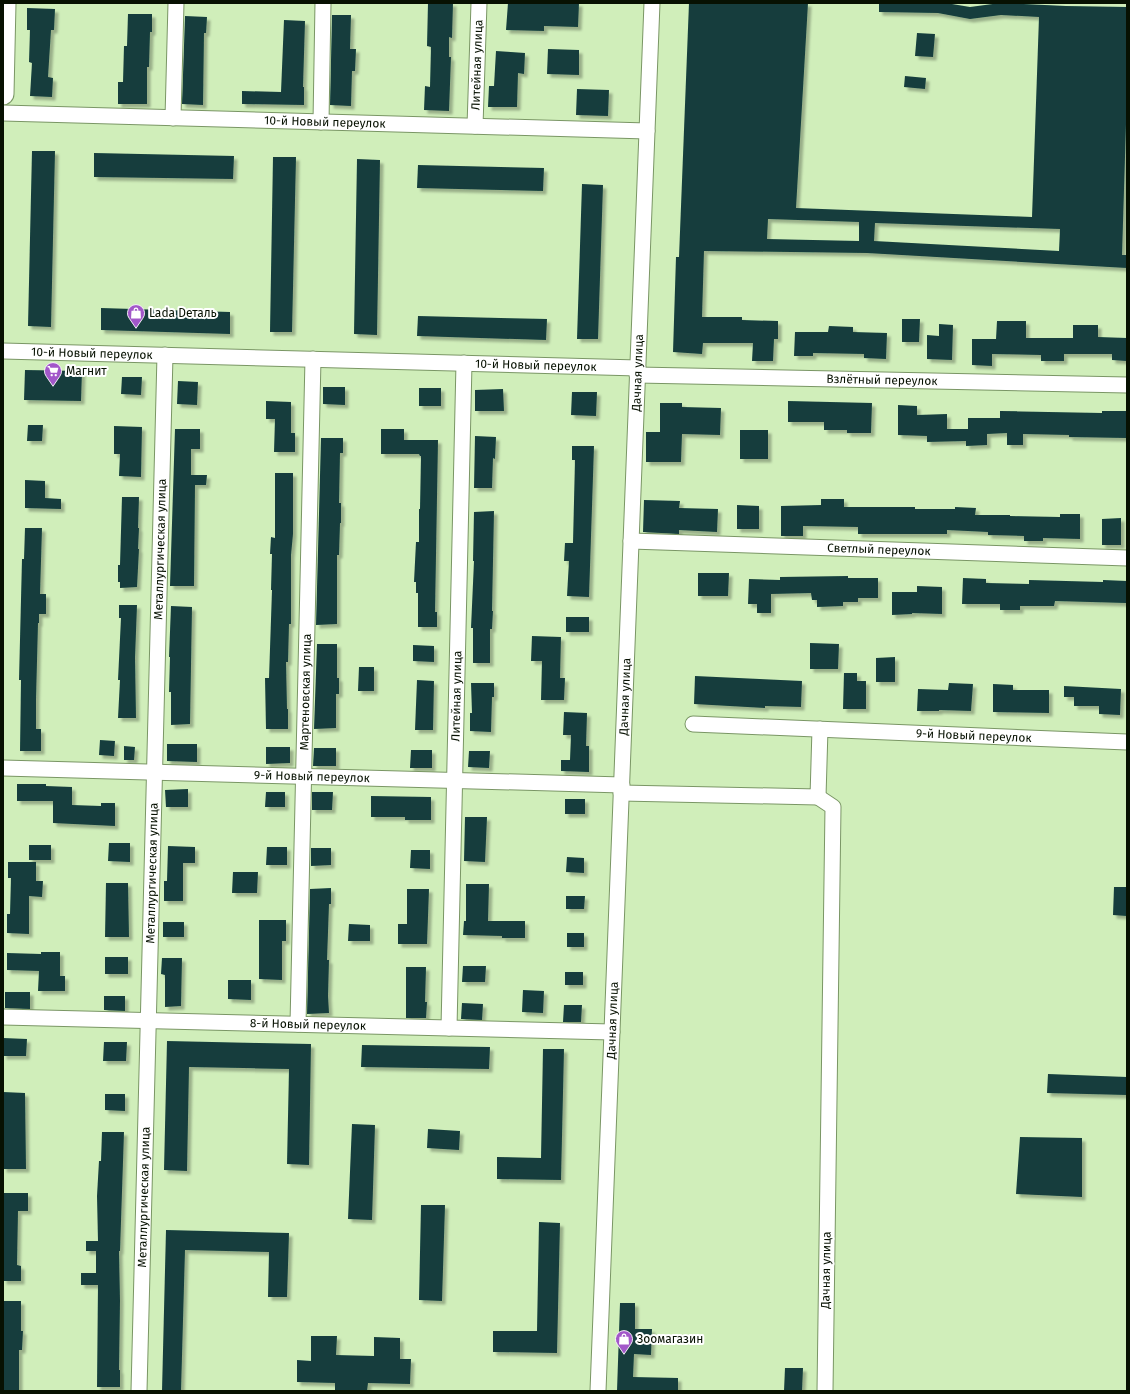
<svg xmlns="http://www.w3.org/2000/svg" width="1130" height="1394" viewBox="0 0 1130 1394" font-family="'Fira Sans',sans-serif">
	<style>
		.building { fill: #143e3c; fill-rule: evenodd; filter: url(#shadow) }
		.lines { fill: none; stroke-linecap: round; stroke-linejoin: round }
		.street-casing { stroke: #7a9665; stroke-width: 17 }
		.secondary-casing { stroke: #7a9665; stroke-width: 23 }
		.street { stroke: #fff; stroke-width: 15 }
		.secondary { stroke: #fff; stroke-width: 21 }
		.labels { text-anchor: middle; stroke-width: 4; stroke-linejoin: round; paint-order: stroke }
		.street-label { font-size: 12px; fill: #071102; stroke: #fff }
		.poi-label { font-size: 12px; fill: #071102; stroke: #fff; text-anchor: start }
	</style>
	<defs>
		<filter id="shadow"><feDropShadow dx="3.5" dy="3.5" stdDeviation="1" flood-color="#0004"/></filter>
	</defs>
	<rect width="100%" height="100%" fill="#d0eeba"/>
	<path class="building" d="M428,3H453L452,38L449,37V57H451L449,111L424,110L425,86L430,87L431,47L427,46Z
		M508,3H579L578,27L544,26V31L506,30Z
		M689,3H808L796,208L1032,217L1039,17L1001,15L970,19L938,13L879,12V3H946L970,7L1000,3L1066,6L1127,7V92L1122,255H1127V268L867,253L704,251L702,317H742V320L778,321V339H774L773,361H752L753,343H703L702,354L673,352L676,257H679ZM768,219L859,222V241L767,239ZM875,223L1060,229L1059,251L874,241Z
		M27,8L55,9L54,30H51L48,77L53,78L52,97L30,96L32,63L29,62L30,30H27Z
		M128,14H152V32H150L149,67H147V104H118V82H123L124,46H127Z
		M332,15H351L350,49H356L355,71H352L351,106L330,105Z
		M185,16L207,17L206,33H204L203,105L182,104Z
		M284,20L305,21L303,87H304V105L242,104V91L281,92Z
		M917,33L935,34L933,57L915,56Z
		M548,49L579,50V75L547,74Z
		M496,51L525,53L524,74L518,73L517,107H488L489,86H494Z
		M905,76L926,78L925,89L904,87Z
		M577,89L609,90L608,116L576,115Z
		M32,151H55L51,327L28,326Z
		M94,153L234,156L233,179L94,177Z
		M273,157H296L292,332H270Z
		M357,159L380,160L377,335L354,334Z
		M418,165L544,168L543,191L417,188Z
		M582,184L603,185L598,339H577Z
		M101,308L230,312V334L101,330Z
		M418,316L547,319L546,340L417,336Z
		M902,319H920L919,342H902Z
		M997,321H1026V338H1073V325H1098V337L1127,338V361L1112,360V354H1064V361H1041V355L992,354V366L972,365V339H996Z
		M939,324L953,325L952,360L927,359V335L939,336Z
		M829,326L853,327V332L887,333L886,359L864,358V354L813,353V356H794L795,332H828Z
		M25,370L82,371L81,401L24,400Z
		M122,377H142L141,395L121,394Z
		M178,381L198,382L197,405L177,404Z
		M323,387H345V405L323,404Z
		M419,388H441V406H419Z
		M503,389L504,411H475V390Z
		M572,392H597L596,416L571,415Z
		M266,401L291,402V433H295V452H274L275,419H266Z
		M788,401L872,403L871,433H847V430H824V422H788Z
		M660,403H682V407L721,408L720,435L682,434L681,462H646V432H660Z
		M898,405L917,406V415L947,414V429H968V418H1000V411L1102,413V411H1127L1126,438L1069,437V435L1023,434V445H1007V433L987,434V445L966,446V441L927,442V436L898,435Z
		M28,425H43L42,441H27Z
		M114,426L142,427L141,477L119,476L120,454H114Z
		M175,429H200V449H191V475H207L206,485H195L194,586H170Z
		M381,429H404V440H438L435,612H437V627H418V593H416V582H414L416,542H419V509H420L421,456H420L419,454H381Z
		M740,430H768V459H740Z
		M475,436L496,437L495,459L493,458L492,488H474Z
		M321,438H343V453H340L339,503H341V523H340L339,555H337V624L316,625Z
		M572,446H594L589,597L567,596L569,561H564L565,543H573L575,460H572Z
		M275,473H293V534L291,555V624H289L288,662H286L287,709H288V729H266L265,678H269L272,590H271L272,554H270L271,537L275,538Z
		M25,480L45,481V498L61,499V509L25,508Z
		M122,497H139L138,528H139L138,549H139L137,587L120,588V582H118V565H120Z
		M821,499H844V507H915V509H955V507L976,508L975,515H1010V516L1060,517V514H1080V539L1043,538V541H1024V536L988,535V532L947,530V534H858V527L803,526V536H781V506L821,505Z
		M644,500L680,501L679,508L718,509L717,532L679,530V534L643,532Z
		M737,505L759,506V529H737Z
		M494,511L492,611H493L492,629H490V663H473V628H471L474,561H473L474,512Z
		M1121,518V545H1102V519Z
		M25,528H42L40,594H46V614H39V623H38L36,699V729H41V751H20L21,680H19L22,559H24Z
		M698,573H729L728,596H698Z
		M848,576V578H878V598H858V602H843V606L817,607V600H812L811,593L771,594V613H757V604H748L749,579L780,580V577Z
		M963,578L986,579V583L1029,584V580L1103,582V580L1127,581L1126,603L1055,601L1054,606H1020V610H1000V604H962Z
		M917,586L942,587V614L912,613V614L892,615V592H917Z
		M119,605H137L135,658L136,718H118L120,680H118L121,618H119Z
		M171,606L192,607L190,724L171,725V692H169L170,657H169Z
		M566,617H589V632H566Z
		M532,636L561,637L560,678H565L564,700H541L542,661H531Z
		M810,643L839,644L838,669H810Z
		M317,644H337V678H339V694H336V728L314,729Z
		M413,645L434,646V662L413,661Z
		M895,657V682H876V658Z
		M359,667H374V691H358Z
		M844,673H857V681H866V709H843Z
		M695,676L802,681L801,707L765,706V708L694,704Z
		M417,680L434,681L433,730H415Z
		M471,683H494V697H492L491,732L470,731V713H472Z
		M949,683L973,684L971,711L939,710V711H917L918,689L948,690Z
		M993,684L1013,685V690H1049V713L993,712Z
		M1064,686L1121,689L1120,715L1099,714V706H1074V697H1064Z
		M564,712L587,713L586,746H589V772L561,771V760H570L571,735H563Z
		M100,740L115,741L114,756L99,755Z
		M167,744H197V762L167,761Z
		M124,746L135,747L134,760H124Z
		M266,747H290V763L266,764Z
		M314,748H336V766H313Z
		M411,750H432V768H410Z
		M469,751H490L489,768L468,767Z
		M17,784H46V786L72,787V805L101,806V803H115V826L53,823V801H17Z
		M188,789V807H166L165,790Z
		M266,792H285V807H265Z
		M312,792H333L332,810H312Z
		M371,796L431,797V820H405V817H371Z
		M565,799H585V814H565Z
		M465,817H487L485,862L464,861Z
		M109,843H130V862L108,861Z
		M29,845H51V860H29Z
		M168,846L195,847V863H183V901H164V881H167Z
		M267,847H287V865H266Z
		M311,848H331V865L311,866Z
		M411,850H430V869L410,868Z
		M567,857L584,858V873L566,872Z
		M8,862H36V881H43L42,897L29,896V934L7,933V914H10L11,878H8Z
		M233,872H258L257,893H232Z
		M106,883H128L129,937H105Z
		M466,884H489L488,921H525V938H502V936L463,935L464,921H466Z
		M1114,887H1127V916L1113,915Z
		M331,888V904H329L327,960H329L328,996L329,1013L307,1014L310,889Z
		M407,889H429L427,944H398V924H407Z
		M566,896H585L584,909H566Z
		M259,920H286V941H282V980L259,979Z
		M163,922H184V937H163Z
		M349,924L370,925V941H348Z
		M567,933H584V947H567Z
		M41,952H60V976H65V991H38L39,971L7,970V953L41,954Z
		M105,957H128V974H105Z
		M162,958H182L181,1006L165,1007V975L161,974Z
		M463,966H486L485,982H462Z
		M406,967H426L425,1002H427L426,1018H406Z
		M565,972H583V985H565Z
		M228,980H251V1000L228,999Z
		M523,990L544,991L543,1013L522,1012Z
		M5,992H30V1009L5,1008Z
		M104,996H125V1011L104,1010Z
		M462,1003L483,1004L482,1020L461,1019Z
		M564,1005H582L581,1022H563Z
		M3,1038L27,1039L26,1056H3Z
		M167,1041L311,1044L309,1165L287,1164L289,1069L189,1067L187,1171L164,1170Z
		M104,1042H127L126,1061H103Z
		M362,1045L490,1047L489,1069L361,1067Z
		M543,1049H564L561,1180L497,1179V1157L541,1158Z
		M1048,1074L1127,1077V1095L1047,1093Z
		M3,1092L25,1093L26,1169H3L4,1108H3Z
		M105,1094H125V1111L105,1110Z
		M352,1124L375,1125L372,1220L348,1219Z
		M428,1129L460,1131L459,1150L427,1148Z
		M102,1132H124L120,1251H119L120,1301L119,1370H120V1387H97L98,1285H81V1273H96V1251H86V1241H98L97,1196L99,1161H101Z
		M1020,1137L1082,1138V1197L1016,1194Z
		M4,1193H28V1211H18L17,1265L21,1266V1281H3Z
		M421,1205H445L442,1301L419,1300Z
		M539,1222L560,1223L557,1353L493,1352V1331H537Z
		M166,1230L289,1233L287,1297H268L269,1252L185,1250L181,1391H162Z
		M3,1301H21V1331H23L22,1350H19V1391H3Z
		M620,1303H635V1329H652L651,1355L634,1354L633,1377L678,1378V1391H617Z
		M311,1336H337L336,1355L374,1356V1337L400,1338V1359H411L410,1384L368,1383L367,1391H335V1383L297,1382V1360L311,1361Z
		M785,1368H803L802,1391H784Z"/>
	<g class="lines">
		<g class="street-casing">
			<g id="street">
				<path id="s1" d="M3,113L647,131"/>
				<path d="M173,118L176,3"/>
				<path d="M321,122L323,3"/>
				<path id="s2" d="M475,126L479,3"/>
				<path id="s3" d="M3,351L638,368"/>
				<path id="s4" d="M637,375L1127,385"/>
				<path id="s5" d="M631,541L1127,558"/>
				<path id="s6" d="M693,724L1127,742"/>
				<path id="s7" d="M3,768L622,785"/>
				<path d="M621,793L818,797L820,729"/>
				<path d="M818,797L833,807L825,1391"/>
				<path id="s8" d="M3,1017L612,1032"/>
				<path id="s9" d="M298,1024L313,359"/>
				<path id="s10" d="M449,1028L464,363"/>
				<path id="s11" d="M139,1391L165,355"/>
				<path id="s12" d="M598,1391L652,3"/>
			</g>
		</g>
		<g class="secondary-casing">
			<path id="secondary" d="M3,94L5,3"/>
		</g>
		<use href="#street" class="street"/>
		<use href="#secondary" class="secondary"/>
	</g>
	<defs>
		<g id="shop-pin" transform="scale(0.9)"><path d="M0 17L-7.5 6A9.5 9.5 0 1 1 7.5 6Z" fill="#a257c9" stroke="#fff"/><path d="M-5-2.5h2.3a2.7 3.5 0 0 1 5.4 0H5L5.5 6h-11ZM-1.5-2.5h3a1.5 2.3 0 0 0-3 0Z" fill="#fff"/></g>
		<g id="supermarket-pin" transform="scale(0.9)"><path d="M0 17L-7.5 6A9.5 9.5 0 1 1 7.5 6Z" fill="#a257c9" stroke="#fff"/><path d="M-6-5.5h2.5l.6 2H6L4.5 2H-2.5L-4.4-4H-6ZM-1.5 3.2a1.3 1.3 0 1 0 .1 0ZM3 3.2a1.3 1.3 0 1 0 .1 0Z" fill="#fff"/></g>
	</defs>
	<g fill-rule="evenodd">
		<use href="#shop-pin" x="136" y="313"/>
		<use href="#supermarket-pin" x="53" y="371"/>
		<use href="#shop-pin" x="624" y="1339"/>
	</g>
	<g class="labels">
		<g class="street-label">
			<text dy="4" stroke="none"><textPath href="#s2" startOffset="61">Литейная улица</textPath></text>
			<text dy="4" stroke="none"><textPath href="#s1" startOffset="322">10-й Новый переулок</textPath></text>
			<text dy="4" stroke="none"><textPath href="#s3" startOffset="89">10-й Новый переулок</textPath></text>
			<text dy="4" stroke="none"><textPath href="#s3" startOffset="533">10-й Новый переулок</textPath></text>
			<text dy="4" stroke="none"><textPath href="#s12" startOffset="1019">Дачная улица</textPath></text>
			<text dy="4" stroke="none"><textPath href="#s4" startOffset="245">Взлётный переулок</textPath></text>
			<text dy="4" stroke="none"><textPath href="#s11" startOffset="842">Металлургическая улица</textPath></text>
			<text dy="4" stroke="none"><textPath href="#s5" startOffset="248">Светлый переулок</textPath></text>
			<text dy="4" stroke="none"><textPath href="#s9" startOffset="332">Мартеновская улица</textPath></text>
			<text dy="4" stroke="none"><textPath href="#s10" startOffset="332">Литейная улица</textPath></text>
			<text dy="4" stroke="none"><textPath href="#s12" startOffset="695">Дачная улица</textPath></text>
			<text dy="4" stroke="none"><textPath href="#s6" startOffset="281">9-й Новый переулок</textPath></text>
			<text dy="4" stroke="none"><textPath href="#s7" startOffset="309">9-й Новый переулок</textPath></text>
			<text dy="4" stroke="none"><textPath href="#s11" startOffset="518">Металлургическая улица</textPath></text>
			<text dy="4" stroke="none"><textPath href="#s12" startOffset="371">Дачная улица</textPath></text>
			<text dy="4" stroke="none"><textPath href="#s8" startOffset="305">8-й Новый переулок</textPath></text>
			<text dy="4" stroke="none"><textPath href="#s11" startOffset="194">Металлургическая улица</textPath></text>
			<text transform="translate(826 1270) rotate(-89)" y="4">Дачная улица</text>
		</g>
		<g class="poi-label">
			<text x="149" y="317">Lada Dеталь</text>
			<text x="66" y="375">Магнит</text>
			<text x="637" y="1343">Зоомагазин</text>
		</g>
	</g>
	<rect width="1130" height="1394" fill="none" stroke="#071102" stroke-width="8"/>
</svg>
